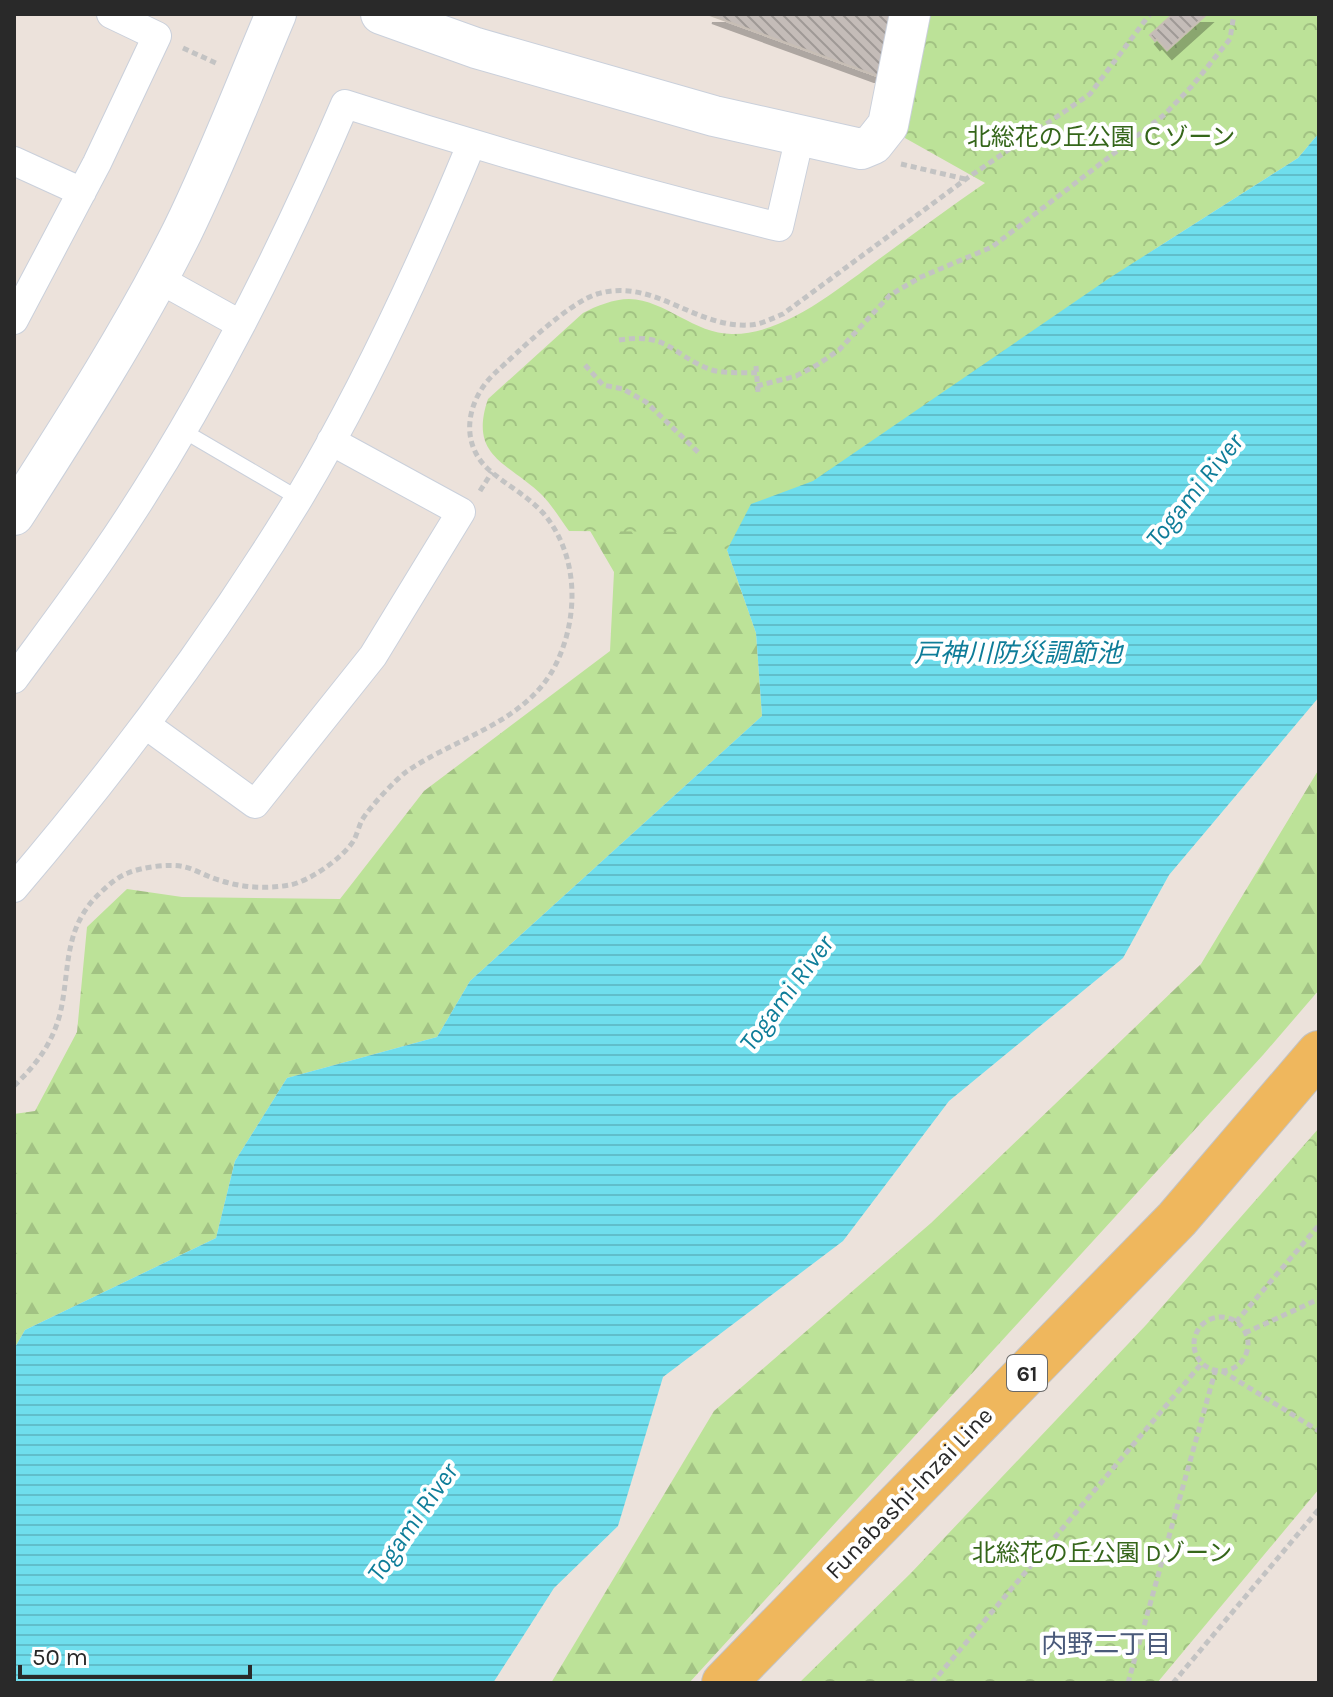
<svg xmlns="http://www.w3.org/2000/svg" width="1333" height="1697" viewBox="0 0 1333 1697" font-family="Karla,'Noto Sans JP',sans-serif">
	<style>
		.forest { fill: url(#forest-firs) }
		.park { fill: url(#park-crowns) }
		.water { fill: url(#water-rules) }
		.building { fill: url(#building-back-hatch); stroke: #c7beb5; stroke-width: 2; filter: url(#shadow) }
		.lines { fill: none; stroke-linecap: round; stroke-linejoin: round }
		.lane-casing { stroke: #cad0db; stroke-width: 16 }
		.street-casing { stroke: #cad0db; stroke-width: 30 }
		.secondary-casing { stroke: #cad0db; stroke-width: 42 }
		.primary-casing { stroke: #c3c3c3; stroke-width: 46 }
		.path { stroke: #c3c3c3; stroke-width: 5; stroke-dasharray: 6 4; stroke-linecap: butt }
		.lane { stroke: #fff; stroke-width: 14 }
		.street { stroke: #fff; stroke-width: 28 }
		.secondary { stroke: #fff; stroke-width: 40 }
		.primary { stroke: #efb75d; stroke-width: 44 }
		.labels { text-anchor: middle; stroke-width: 8; stroke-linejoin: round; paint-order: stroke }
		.shield { fill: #fff; stroke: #696969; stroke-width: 2 }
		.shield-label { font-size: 22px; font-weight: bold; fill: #292929 }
		.park-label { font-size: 24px; fill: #35661a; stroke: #fff }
		.street-label { font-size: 24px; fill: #292929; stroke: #fff }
		.water-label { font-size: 26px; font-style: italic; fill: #0e7d99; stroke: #fff }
		.neighbourhood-label { font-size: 26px; fill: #4a5a7a; stroke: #fff }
	</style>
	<defs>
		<pattern id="forest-firs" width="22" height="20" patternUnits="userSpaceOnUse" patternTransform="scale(2)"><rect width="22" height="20" fill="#bce298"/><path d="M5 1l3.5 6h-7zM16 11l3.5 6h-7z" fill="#a2c283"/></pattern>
		<pattern id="park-crowns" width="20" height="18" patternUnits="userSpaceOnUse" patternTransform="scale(2)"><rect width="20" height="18" fill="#bce298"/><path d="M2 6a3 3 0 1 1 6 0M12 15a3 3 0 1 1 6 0" fill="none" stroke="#a2c283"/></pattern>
		<pattern id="water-rules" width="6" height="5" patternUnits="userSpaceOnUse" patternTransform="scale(2)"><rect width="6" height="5" fill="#6fdeed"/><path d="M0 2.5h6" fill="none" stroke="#60becb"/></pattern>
		<pattern id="building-back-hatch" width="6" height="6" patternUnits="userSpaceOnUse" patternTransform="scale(2)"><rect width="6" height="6" fill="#c4bcb8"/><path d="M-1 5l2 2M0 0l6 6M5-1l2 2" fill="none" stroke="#9f9996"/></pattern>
		<filter id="shadow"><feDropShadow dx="5" dy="9" stdDeviation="0" flood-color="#0004"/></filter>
	</defs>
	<rect width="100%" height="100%" fill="#ece2db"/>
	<path class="forest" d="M1319,14V133L727,550L756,633L762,716L470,981L437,1037L287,1078L235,1161L216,1238L25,1330L14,1349V1114L35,1111L77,1032L87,927L127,889L182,897L340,899L424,791L610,651L614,572L561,481L781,337Z
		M1319,769V990L1263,1055L689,1683H551L714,1411L931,1223L1201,964Z"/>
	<path class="park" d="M929,14H1319V133L1298,158L1111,277L813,481L751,504L727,550L699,532L569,531C561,520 553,507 543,496C509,462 468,458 488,399L583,313C596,306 614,299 629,299C666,300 694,334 732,334C786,335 844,284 886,254C919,230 951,206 985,183L905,138Z
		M1319,1128V1489L1157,1683H799L911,1573L1146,1325Z"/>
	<path class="water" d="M1319,133V697L1169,875L1123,958L949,1101L843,1241L663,1377L618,1526L554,1588L493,1683H14V1349L25,1330L216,1238L235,1161L287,1078L437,1037L470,981L762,716L756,633L727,550L751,504L813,481L1111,277L1298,158Z"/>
	<path class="building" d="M707,14H899L877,76Z
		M1173,14H1207L1167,50L1157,39L1155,41L1150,35Z"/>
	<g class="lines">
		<g class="lane-casing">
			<path id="lane" d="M182,430L298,498"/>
		</g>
		<g class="street-casing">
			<path id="street" d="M14,161L82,192
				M157,278L240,324
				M14,320L97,163L157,36L111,14
				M14,679C44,638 75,597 103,556C200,415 278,261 345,104C488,150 633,191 779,227L800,136
				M146,725L255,804L373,656L461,512L331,441
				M14,888C119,765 215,636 299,498C366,386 421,266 471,145"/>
		</g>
		<g class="secondary-casing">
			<path id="secondary" d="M381,14L476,48L714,116L861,149L873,144L888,125L910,14
				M14,515C73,423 133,330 182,232C217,161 245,87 276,14"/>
		</g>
		<g class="primary-casing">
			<path id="primary" d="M724,1683L1177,1219L1319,1053"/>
		</g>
		<path class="path" d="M183,48L218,64
			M901,164L965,179
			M619,340C670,332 672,356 712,370C726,374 742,372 757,373
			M585,365L603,385L623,389L646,402L701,455
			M756,366L758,392
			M757,386L796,376L817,365L839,350L890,295L921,277L992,247L1164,115L1192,86L1230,39L1234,14
			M480,491L492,472
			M14,1086C36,1065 52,1044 60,1014C70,971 63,934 94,899C104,889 115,878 128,873C142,867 171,863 185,867C197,870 207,877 219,880C242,888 266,889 290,885C310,881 344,857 354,840C357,834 359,826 362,820C370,807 394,781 406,772C456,737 527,723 556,664C579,617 579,556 544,514C528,496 506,485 488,469C458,441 468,398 495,373C518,352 568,303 597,294C653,277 694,328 749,325C760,325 773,318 783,314L966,179L1090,94L1150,14
			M1194 1344a27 27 0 1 1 54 0a27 27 0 1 1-54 0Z
			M1236,1322L1319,1225
			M1245,1333L1319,1299
			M1222,1371L1319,1431
			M932,1683L1202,1363
			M1128,1683L1215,1372
			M1173,1683L1319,1509"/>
		<use href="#lane" class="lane"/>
		<use href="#street" class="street"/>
		<use href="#secondary" class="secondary"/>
		<use href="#primary" class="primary"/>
	</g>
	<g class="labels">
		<rect class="shield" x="1007" y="1355" width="40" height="36" rx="6"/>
		<g class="shield-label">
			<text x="1027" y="1381">61</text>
		</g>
		<g class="park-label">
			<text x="1101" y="145">北総花の丘公園 Ｃゾーン</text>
			<text x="1102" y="1561">北総花の丘公園 Dゾーン</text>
		</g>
		<g class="street-label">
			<text transform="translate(909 1493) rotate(-46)" y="8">Funabashi-Inzai Line</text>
		</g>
		<g class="water-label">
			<text transform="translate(1194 490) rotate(-51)" y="9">Togami River</text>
			<text x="1018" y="662">戸神川防災調節池</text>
			<text transform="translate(786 993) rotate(-53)" y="9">Togami River</text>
			<text transform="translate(412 1522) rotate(-55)" y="9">Togami River</text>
		</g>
		<g class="neighbourhood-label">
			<text x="1106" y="1653">内野二丁目</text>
		</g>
	</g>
	<rect width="1333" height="1697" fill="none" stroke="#292929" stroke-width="32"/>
	<path d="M20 1665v12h230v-12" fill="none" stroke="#292929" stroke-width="4"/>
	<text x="32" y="1665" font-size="24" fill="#292929" stroke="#ffffff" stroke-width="6" paint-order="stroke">50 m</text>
</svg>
